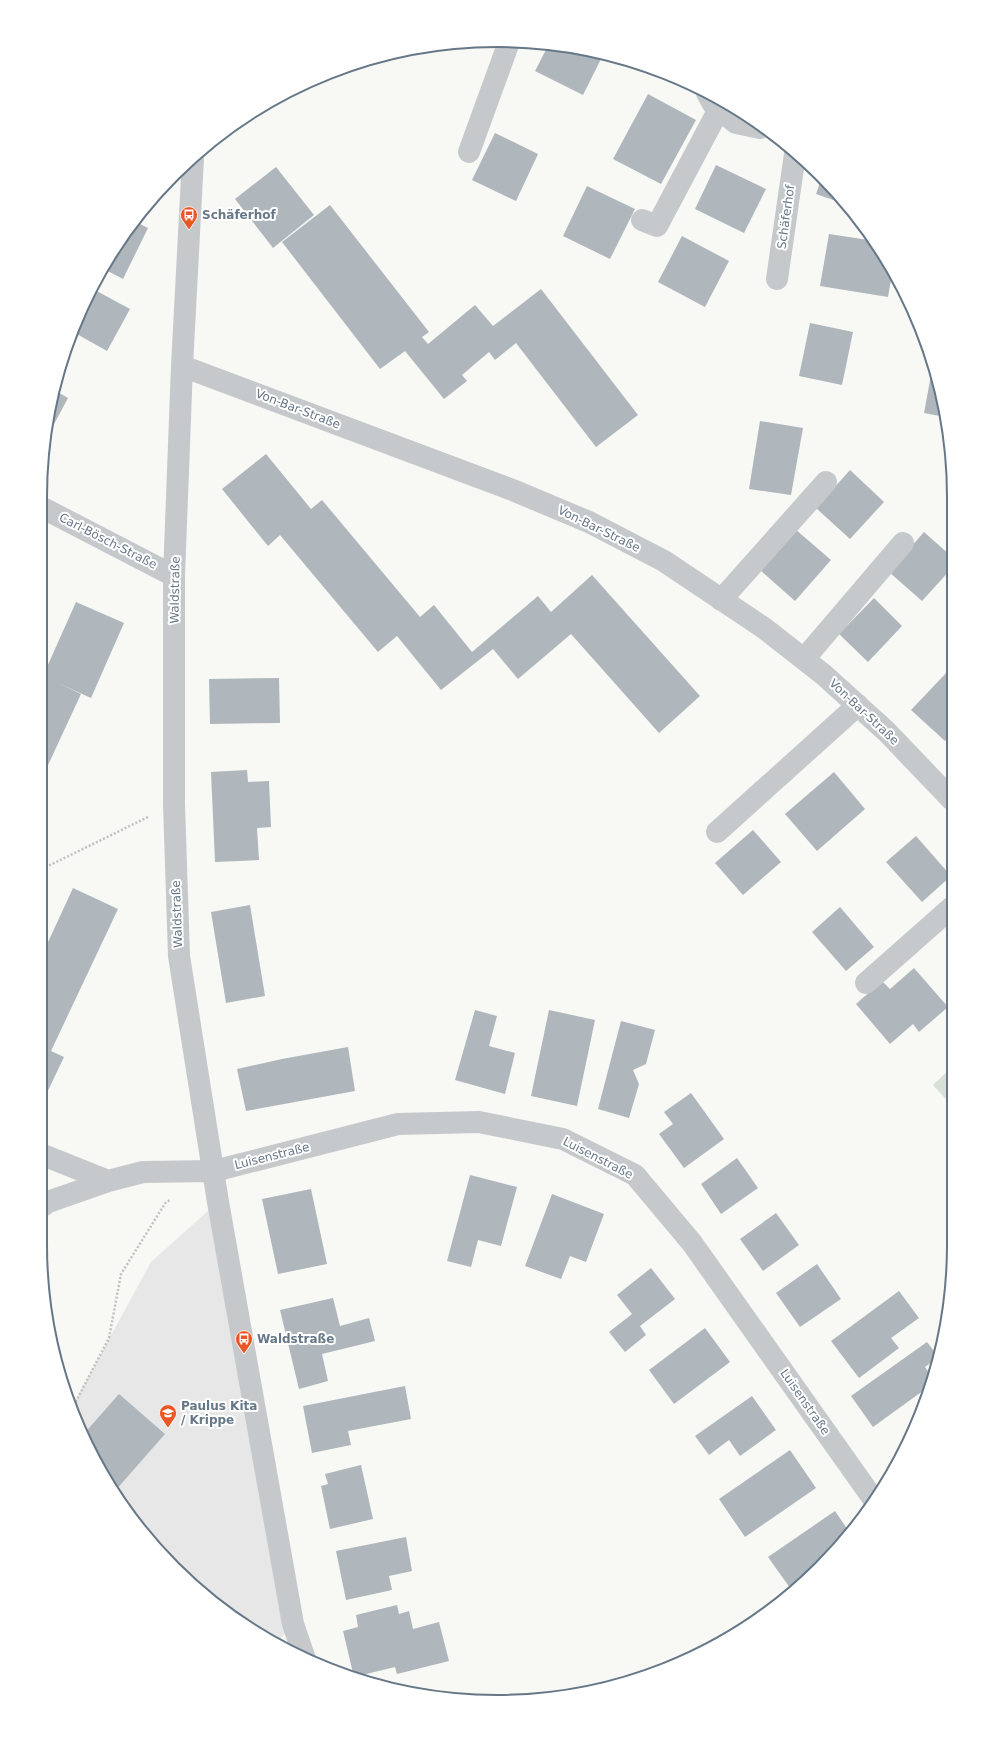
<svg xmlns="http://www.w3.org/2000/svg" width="994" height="1742" viewBox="0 0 994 1742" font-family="'DejaVu Sans',sans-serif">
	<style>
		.built { fill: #e6e7e6 }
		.green { fill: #d9e0d6 }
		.building { fill: #afb6bc }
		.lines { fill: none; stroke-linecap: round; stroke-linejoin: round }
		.path { stroke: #bfc1c3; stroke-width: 2.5; stroke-dasharray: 2 2; stroke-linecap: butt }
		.minor { stroke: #c5c9cc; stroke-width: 22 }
		.labels { text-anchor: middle; stroke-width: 4; stroke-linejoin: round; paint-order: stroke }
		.poi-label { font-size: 12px; font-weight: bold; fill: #667787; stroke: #fff; text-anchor: start }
		.street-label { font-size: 12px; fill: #667787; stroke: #fff }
		.rim { fill: none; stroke: #667787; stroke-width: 2 }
	</style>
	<rect width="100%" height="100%" fill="#f8f8f5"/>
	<path class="built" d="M218,1202L293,1624L276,1644L243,1625L174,1568L134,1523L87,1447L71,1409L151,1262Z"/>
	<path class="green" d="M952,1067V1106L933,1085Z"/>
	<path class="building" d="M449,44L445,50L439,46Z
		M549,44H557L603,55L583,95L535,71Z
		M648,94L696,120L661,184L613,159Z
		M495,133L538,154L516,201L472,180Z
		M716,165L766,189L744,233L695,209Z
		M276,167L314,215L273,248L235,199Z
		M822,177L845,204L816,194Z
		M587,186L635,209L610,259L563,236Z
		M147,205H149L140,224L148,228L123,279L102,268Z
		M330,205L429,332L422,337L428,344L475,305L493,326L541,289L638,415L596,447L516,343L495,360L489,352L462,375L467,381L444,399L405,351L380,369L282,242Z
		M829,234L875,241L892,274L888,297L820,286Z
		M682,236L729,261L705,307L658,282Z
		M93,289L130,309L107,351L75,333Z
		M810,323L853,332L842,385L799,376Z
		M933,364L945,417L924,413Z
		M54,390L68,398L46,439Z
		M760,421L803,428L791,495L749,489Z
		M266,454L311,509L322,500L420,617L434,605L472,652L538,596L551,612L592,575L700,696L659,733L571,634L518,679L493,649L441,690L397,636L378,652L280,535L268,546L222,489Z
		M850,470L884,502L850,539L816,508Z
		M795,529L831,560L795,601L759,569Z
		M924,532L951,556V569L922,601L889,572Z
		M874,598L902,626L868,662L839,634Z
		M76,602L124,623L91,698L58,683L81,694L42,778V676H43Z
		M948,671L951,674V735L945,741L911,710Z
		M279,678L280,723L210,724L209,679Z
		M247,770L248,782L269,781L271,827L257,828L259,860L215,862L211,772Z
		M834,772L865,809L817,851L785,814Z
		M753,830L781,862L743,895L715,863Z
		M916,836L951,876L922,902L886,862Z
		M73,888L118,909L51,1051L64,1057L43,1101V953Z
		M250,905L265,996L226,1003L211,912Z
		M840,907L874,947L846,971L812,932Z
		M914,968L948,1007L919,1032L913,1024L890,1044L856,1004L882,981L890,989Z
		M475,1010L497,1016L489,1046L515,1053L505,1094L455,1080Z
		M549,1010L595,1020L577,1106L531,1096Z
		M621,1021L655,1030L646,1064L633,1070L639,1084L629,1118L598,1109Z
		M348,1047L355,1091L246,1111L237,1069L282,1059Z
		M691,1093L724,1139L684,1168L659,1134L673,1124L664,1112Z
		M737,1158L758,1188L721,1214L701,1184Z
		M470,1175L517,1187L501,1246L478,1240L471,1267L447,1261Z
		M311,1189L327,1264L278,1274L262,1199Z
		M552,1194L604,1214L586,1262L570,1256L561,1279L525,1266Z
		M776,1213L799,1245L763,1271L740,1239Z
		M817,1264L841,1299L800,1327L776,1293Z
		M651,1268L675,1299L640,1326L646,1335L625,1352L609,1332L632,1314L617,1295Z
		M899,1291L919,1318L891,1338L899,1348L859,1378L831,1341Z
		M333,1298L340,1326L369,1318L375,1341L322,1354L328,1381L299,1389L280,1310Z
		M705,1328L730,1362L674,1404L649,1370Z
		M927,1342L937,1355L936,1359L925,1367L933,1378L931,1385L873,1427L851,1396Z
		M405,1386L411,1419L348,1431L351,1445L312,1453L303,1406Z
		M119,1394L165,1434L115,1491L87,1447L82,1436Z
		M752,1396L776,1430L740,1456L729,1440L709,1455L695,1436Z
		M905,1447L899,1459L896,1454Z
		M790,1450L816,1488L745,1537L719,1499Z
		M361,1465L373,1519L330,1529L321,1486L328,1484L325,1474Z
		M835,1511L850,1533L841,1546L793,1592L768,1557Z
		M406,1537L412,1571L389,1576L392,1590L346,1600L336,1551Z
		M397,1605L399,1614L409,1611L413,1629L439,1622L449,1661L397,1674L395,1667L354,1677L343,1631L358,1627L356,1615Z"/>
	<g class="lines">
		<path class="path" d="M42,869L148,817
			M72,1409L109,1338L121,1274L166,1202L170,1200"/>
		<path class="minor" d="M707,93L713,104L736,123L760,128
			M469,152L509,42
			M193,158L182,366L174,576V804L179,956L218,1202L293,1624L305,1659
			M642,220L657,226L719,109
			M777,279L795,154
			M182,366L515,491L589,522L664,561L764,628L824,675L887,732L951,799
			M41,507L174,576
			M721,600L826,482
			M804,659L903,543
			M717,832L858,705
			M866,983L952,907
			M43,1155L108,1181
			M44,1205L45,1203L108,1181L143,1172L214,1171L398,1124L479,1122L563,1139L635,1175L692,1243L874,1500"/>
	</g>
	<defs>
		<g id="bus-pin" transform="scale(0.9)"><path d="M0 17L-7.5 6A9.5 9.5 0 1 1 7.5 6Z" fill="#e85725" stroke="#fff"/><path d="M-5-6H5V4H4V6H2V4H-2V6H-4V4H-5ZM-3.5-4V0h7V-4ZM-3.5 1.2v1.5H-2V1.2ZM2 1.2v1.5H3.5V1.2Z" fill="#fff"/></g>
		<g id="school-pin" transform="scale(0.9)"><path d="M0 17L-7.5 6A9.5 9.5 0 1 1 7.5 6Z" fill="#e85725" stroke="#fff"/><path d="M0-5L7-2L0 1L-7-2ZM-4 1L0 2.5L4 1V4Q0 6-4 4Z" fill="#fff"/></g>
	</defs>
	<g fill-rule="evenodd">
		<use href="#bus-pin" x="189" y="215"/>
		<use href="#bus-pin" x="244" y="1339"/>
		<use href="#school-pin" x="168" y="1413"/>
	</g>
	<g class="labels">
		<g class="poi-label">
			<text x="202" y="219">Schäferhof</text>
			<text x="257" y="1343">Waldstraße</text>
			<text x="181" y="1410">Paulus Kita<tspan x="181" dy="14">/ Krippe</tspan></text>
		</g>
		<g class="street-label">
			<text transform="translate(786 217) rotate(-82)" y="4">Schäferhof</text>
			<text transform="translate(298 409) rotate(21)" y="4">Von-Bar-Straße</text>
			<text transform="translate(599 529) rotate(26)" y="4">Von-Bar-Straße</text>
			<text transform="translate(108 541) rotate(27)" y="4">Carl-Bösch-Straße</text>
			<text transform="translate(175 590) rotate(-89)" y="4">Waldstraße</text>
			<text transform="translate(864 712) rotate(43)" y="4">Von-Bar-Straße</text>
			<text transform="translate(177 914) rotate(-92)" y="4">Waldstraße</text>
			<text transform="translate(272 1156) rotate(-14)" y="4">Luisenstraße</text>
			<text transform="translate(598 1158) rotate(27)" y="4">Luisenstraße</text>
			<text transform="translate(805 1402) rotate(55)" y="4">Luisenstraße</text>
		</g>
	</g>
	<path d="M0 0H994V1742H0ZM497 47H497A450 450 0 0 1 947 497V1245A450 450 0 0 1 497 1695H497A450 450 0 0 1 47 1245V497A450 450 0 0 1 497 47Z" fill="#fff" fill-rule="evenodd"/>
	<path class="rim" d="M497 47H497A450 450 0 0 1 947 497V1245A450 450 0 0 1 497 1695H497A450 450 0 0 1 47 1245V497A450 450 0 0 1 497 47Z"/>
</svg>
